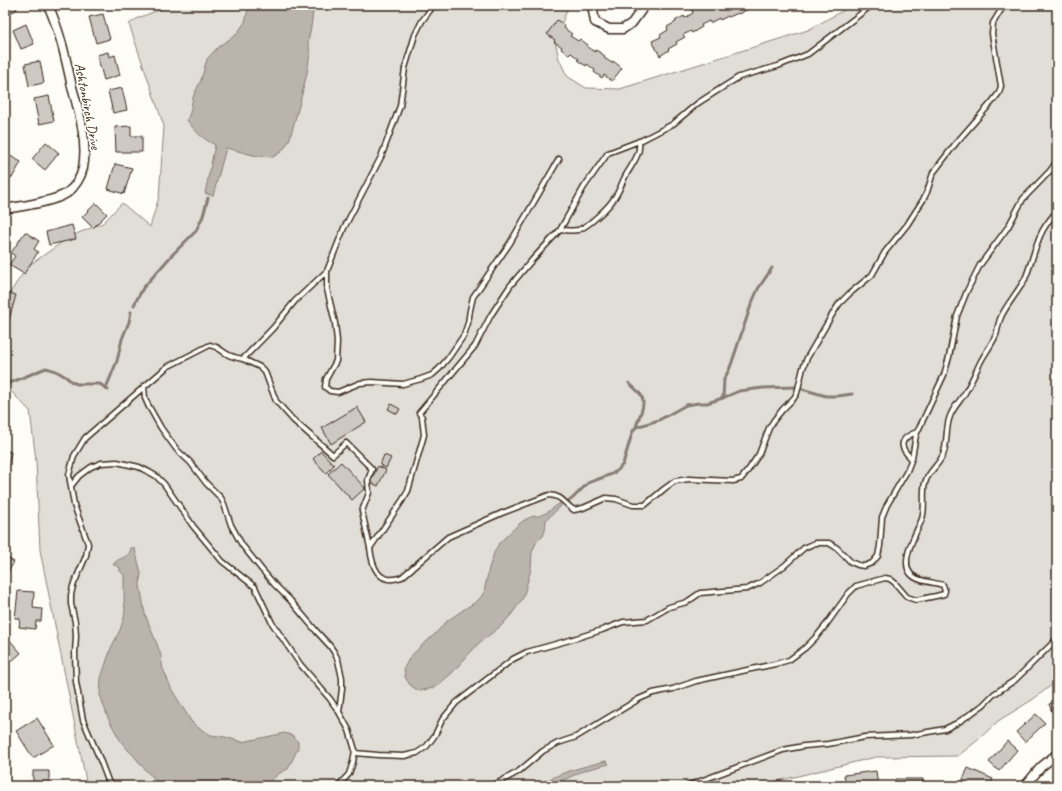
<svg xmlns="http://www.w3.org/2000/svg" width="1062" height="791" viewBox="0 0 1062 791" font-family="Caveat,sans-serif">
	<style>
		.green { fill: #e1ded7; stroke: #8e847a }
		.water { fill: #bbb4ad; stroke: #887d74 }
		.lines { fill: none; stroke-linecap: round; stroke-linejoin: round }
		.stream { stroke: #887d74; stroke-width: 3 }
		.building { fill: #cdc8c2; stroke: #3b2a1e }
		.lane-casing { stroke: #3b2a1e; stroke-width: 7 }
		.street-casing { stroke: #3b2a1e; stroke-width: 11 }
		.lane { stroke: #fdfcf7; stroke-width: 4 }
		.street { stroke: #fdfcf7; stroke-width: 8 }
		.labels { text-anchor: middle; stroke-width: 3.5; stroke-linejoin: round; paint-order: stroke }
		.street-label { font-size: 14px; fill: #3b2a1e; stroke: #fdfcf7 }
	</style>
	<rect width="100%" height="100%" fill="#fdfcf7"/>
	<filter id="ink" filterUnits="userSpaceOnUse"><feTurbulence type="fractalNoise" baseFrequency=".025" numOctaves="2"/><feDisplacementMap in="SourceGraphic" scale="8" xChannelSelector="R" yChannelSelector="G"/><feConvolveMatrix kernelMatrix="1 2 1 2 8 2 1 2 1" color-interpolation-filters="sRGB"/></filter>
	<g filter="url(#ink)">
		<path class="green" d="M172,5H569L555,40L559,59L567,76L586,88L620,89L808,30L853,5H1057V681L1032,700L998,721L978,740L958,756L876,757L757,786H87L40,550L36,461L30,411L5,385V301L17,282L28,266L71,236L103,223L122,203L150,227L159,197L164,126L129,24L138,18Z"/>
		<path class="water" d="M249,5H314L311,27L308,42L310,52L307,73L300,102L290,138L286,146L281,152L273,157L257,156L226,148L213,196L205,193L215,145C201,137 197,134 187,120L190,113L193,97L201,80L207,59L219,46L236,35L245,22Z
			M560,503L561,504V506L546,520L545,531L543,536L537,541L532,552L531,569L523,598L511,615L501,626L479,643L452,673L437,686L433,688L424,690H417L410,685L405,677L404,668L410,657L420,647L434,635L447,621L466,608L476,602L481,597L484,592L489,568L494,553L499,543L519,524L526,519L534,516H539L548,512Z
			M131,548H134L135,549L141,573L140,585L145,614L160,652L163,669L172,690L191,721L197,727L211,735L225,737L242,742L285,733L293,736L298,742V748L288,769C278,773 273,778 267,786H161L153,777L147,772L134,756L126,748L120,740L108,718L100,695L101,678L111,648L120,630L124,618L125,610L124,598V575L120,571V568L115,565H113C117,557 130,559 131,548Z
			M606,761L609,764L585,770L551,786H540C551,774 590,765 606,761Z"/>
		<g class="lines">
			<path class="stream" d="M134,305L143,288L172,255L196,231L203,216L208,198
				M629,383C633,387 638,391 641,395C647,404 638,418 636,427
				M5,385L46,368L56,371L66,377L72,382L77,384H100L108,390
				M106,388L117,361L122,339L129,322L131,312
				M802,389L826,396H838L852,394
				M723,398L724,379L729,370L732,362L751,305L758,289L772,268
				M568,501L572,499L588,483L612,474L618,470L623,464L631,437L633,431L636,427L659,420L686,405L699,403H707L723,398L739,391L763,388L795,387"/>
		</g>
		<path class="building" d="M5,5H15L17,9L5,17Z
			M708,5H746L748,9L739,14L738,13L729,17L728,16L720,20L719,18L710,23L709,21L701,25L702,27L692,33L691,31L683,35L685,37L676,42L677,44L668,49L669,50L660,56L652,41L661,37L660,35L668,30L667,27L676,22L675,21L684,16L685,18L693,13L692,10L701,6L702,8Z
			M103,14L110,39L96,43L89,17Z
			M557,20L565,26L564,28L572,34L570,36L578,41L580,39L588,45L587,47L595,52L596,50L605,56L604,58L612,63L613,61L622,68L612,81L604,75L602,78L594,72L595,70L587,64L586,66L577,60L579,59L571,53L569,55L561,49L562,47L554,42L555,40L547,34Z
			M26,24L34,44L21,49L13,30Z
			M108,52L109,57L115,55L120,75L104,80L97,55Z
			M40,61L44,83L29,86L25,64Z
			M122,88L127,110L113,113L108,91Z
			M49,96L54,121L39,124L34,99Z
			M131,126V136H142V152H116L115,127Z
			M46,142L59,153L45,170L32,159Z
			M5,153L21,162L12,178L5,174Z
			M115,164L132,168L124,194L108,189Z
			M96,203L107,214L93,228L82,217Z
			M72,225L76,239L49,245L46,232Z
			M25,232L39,241L34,249L38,252L24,274L9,265L15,256L11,253Z
			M5,292L16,295L9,320L5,319Z
			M391,404L400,409L397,414L388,409Z
			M357,407L366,422L331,444L322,428Z
			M5,450L11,452L6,477H5Z
			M321,451L334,465L326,473L313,459Z
			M384,455L391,458L386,468L380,465Z
			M341,462L365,488L352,500L328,474Z
			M378,466L386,470L378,486L370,482Z
			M5,556L14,562L5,577Z
			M18,591L34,592L33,608L42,609L41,621H36L35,629L19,627L20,619L15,618Z
			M8,638L21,653L5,667V641Z
			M1057,701V716L1054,717L1049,704Z
			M1036,714L1045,723L1025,742L1016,732Z
			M37,718L54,745L33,758L16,731Z
			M1007,741L1017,750L999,771L989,762Z
			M968,768L993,779L990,786L975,785V786H960Z
			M33,771H49V786H33Z
			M876,771L878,786H846L844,775Z
			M895,779H923V786H895Z"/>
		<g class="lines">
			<g class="lane-casing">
				<path id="lane" d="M872,5L808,54L778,66L739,77L720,89L698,103L673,124L642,140L608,153L584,187L560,230L532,260L510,286L491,315L475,346L419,413L422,417L424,435L408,491L402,501L370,548C372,566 378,586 402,577L448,537L502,513L549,495C563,496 563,503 574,510L583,508L606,498L616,499L633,505H645L664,489L675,481L689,479L733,481L741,479L749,469L759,454L769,428L774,420L783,409L794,398L797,393L803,368L807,358L832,315L839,304L849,294L872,275L885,252L907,225L923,200L927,192L933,173L956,143L992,102L999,93L1001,86L992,34L993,23L1004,5
					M560,230C566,230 573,231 578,230C588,227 610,206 615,197C620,190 622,182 626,175C633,163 641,154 639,141
					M327,271V289L335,323L337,341L336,361L326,379L325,387L330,391L338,392L360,383L372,382L403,384L421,379L432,375L439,369L449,357L464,335L468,323L470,310L473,297L510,243L559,159
					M243,359L260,367L265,372L276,401L293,420L333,455L346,443L372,469L368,480L369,493L362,511L370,548
					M144,386L145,398L148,405L161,428L177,450L190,462L206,483L221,498L224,504L231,525L242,545L262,570L274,584L290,600L317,632L330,646L334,652L338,660L342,678V689L339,712
					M912,458L910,457C897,445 902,437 917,432
					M71,486L79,476L91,467L101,463L117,462L139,467L149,472L156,476L164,484L178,504L193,526L222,561L255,587L272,623L300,664L330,699L339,712L349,730L355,750L353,762L349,774L338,786
					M355,753L378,755L404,756L417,753L427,746L435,735L442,720L456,703L513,659L527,652L570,640L602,630L623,622L647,620L669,607L687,602L700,593L747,589L760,583L784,566L804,548L815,543H829L837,548L851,562L858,565L864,566L872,563L878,556L880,546L882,517L887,505L907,471L912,458L916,435L944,375L949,357L957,316L967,291L980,265L1008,227L1023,199L1050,171L1057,161
					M110,786L99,757L83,720L76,682L75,653L76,636L75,622L71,604V595L73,586L86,556L88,544L86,538L74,505L69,475L74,456L85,438L167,367L210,345C219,347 220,350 227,354C232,357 238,358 243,359L273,328L295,301L327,271L344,228L381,157L400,106L405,68L415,35L422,21L434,5
					M492,786L518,772L543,751L558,743L576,737L639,699L653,693L673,689L696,681L775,664L789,660L805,648L817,636L826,625L848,594L856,586L885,578L890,579L895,583L907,597L916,600L936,596L944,594L945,591L943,585C934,582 916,582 910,573C900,559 917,532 922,519C926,506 922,494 925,483C928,471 941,464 944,452C948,439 945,426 951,414C955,405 962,399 966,391C972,381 976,371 981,361C986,352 992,344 996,335C998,329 998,323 1001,317C1007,304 1018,292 1025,279C1031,265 1034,250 1040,236C1044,226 1050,219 1057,211
					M687,786L783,750L804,746L828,744L865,737L911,735L945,729L957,723L972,713L983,705L994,694L1015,680L1057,639"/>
			</g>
			<g class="street-casing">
				<path id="street" d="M592,5L595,22L609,29H623L632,23L645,5
					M5,209C21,206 54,202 67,193C75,187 81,177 83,168C88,141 79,112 72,87C66,59 60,31 48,5
					M1025,786L1041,767L1057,754"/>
			</g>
			<use href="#lane" class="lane"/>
			<use href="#street" class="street"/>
		</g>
	</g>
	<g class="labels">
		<g class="street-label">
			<text transform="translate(88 106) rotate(79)" y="5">Ashtonbirch Drive</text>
		</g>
	</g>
	<rect width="1062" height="791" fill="none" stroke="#fdfcf7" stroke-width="20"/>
	<rect x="10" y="10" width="1042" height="771" fill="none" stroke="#3b2a1e" stroke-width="1.5" filter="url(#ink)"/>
</svg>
